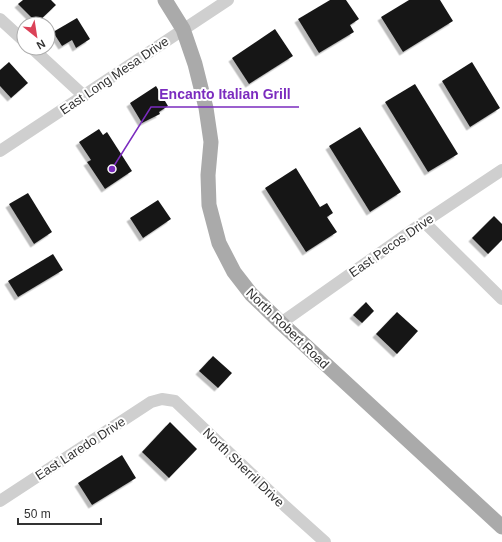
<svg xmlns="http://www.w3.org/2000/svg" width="502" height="542" viewBox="0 0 502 542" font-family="Helvetica,sans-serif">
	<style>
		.building { fill: #191919; filter: url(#shadow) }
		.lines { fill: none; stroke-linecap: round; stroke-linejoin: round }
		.minor { stroke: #cfcfcf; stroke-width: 12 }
		.major { stroke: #aaa; stroke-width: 15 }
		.labels { text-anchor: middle; stroke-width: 4; stroke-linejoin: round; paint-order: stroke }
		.street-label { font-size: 13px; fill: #323232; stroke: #fff }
		.leader { fill: none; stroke: #7b2cbf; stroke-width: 1.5 }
		.callout-dot { fill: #7b2cbf; stroke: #fff; stroke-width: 1.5 }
		.callout-label { font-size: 14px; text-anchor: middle; font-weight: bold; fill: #7b2cbf; stroke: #fff; stroke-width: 4; stroke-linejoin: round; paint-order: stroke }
	</style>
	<defs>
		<filter id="shadow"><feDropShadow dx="-3.5" dy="3.5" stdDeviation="0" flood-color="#0004"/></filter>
	</defs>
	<rect width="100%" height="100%" fill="#fff"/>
	<path class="building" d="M23,0H51L56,5L37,23L18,4Z
		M330,0H346L359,19L350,25L354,32L319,53L298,19Z
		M409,0H440L453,21L403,52L381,17Z
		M77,18L90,39L76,48L72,40L62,46L53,32Z
		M275,29L293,56L249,84L232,58Z
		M9,62L28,83L11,98L0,86V70Z
		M472,62L500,108L470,127L442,81Z
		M415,84L458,154L428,172L385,102Z
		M156,86L168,106L159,112L160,114L142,123L130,103Z
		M360,127L401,192L370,212L329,146Z
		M99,129L103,135L107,132L132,171L105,189L87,162L91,160L79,142Z
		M296,168L320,207L327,203L333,213L327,217L337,232L306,252L265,188Z
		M28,193L52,232L34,244L9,204Z
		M158,200L171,219L143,238L130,218Z
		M494,216L502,224V240L488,254L472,238Z
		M53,254L63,270L18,297L8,281Z
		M366,302L374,311L362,323L353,315Z
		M397,312L418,331L397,354L376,334Z
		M213,356L232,373L218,388L199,371Z
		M170,422L197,449L169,478L142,452Z
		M122,455L136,478L92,505L78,483Z"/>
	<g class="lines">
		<path class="minor" d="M0,19L24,41
			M32,48L84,96
			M0,151L228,0
			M424,222L502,299
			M281,323L424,222L502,170
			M0,501L151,402L162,399L175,401L285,506L325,542"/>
		<path class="major" d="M165,0L183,29L195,64L206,108L211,142L208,175L209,205L219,243L234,272L251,294L281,323L502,527"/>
	</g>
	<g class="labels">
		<g class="street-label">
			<text transform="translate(114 75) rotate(-34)" y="5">East Long Mesa Drive</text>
			<text transform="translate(391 245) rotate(-35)" y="5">East Pecos Drive</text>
			<text transform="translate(288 328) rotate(44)" y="5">North Robert Road</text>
			<text transform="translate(80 448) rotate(-33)" y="5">East Laredo Drive</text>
			<text transform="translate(244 467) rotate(44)" y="5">North Sherril Drive</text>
		</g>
	</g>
	<path class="leader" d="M112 169L151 107H299"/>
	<circle class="callout-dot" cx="112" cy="169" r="4"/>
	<g class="callout-label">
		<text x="225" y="99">Encanto Italian Grill</text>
	</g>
	<g transform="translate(36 36) rotate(150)"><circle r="19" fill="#ffffff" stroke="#adadad"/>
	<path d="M0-3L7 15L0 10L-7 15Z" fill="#db4258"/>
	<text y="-6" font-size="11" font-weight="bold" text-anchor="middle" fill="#323232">N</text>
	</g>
	<path d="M18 518v6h83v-6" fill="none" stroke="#323232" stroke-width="2"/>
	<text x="24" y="518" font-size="12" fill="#323232" stroke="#ffffff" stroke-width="3" paint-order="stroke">50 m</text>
</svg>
